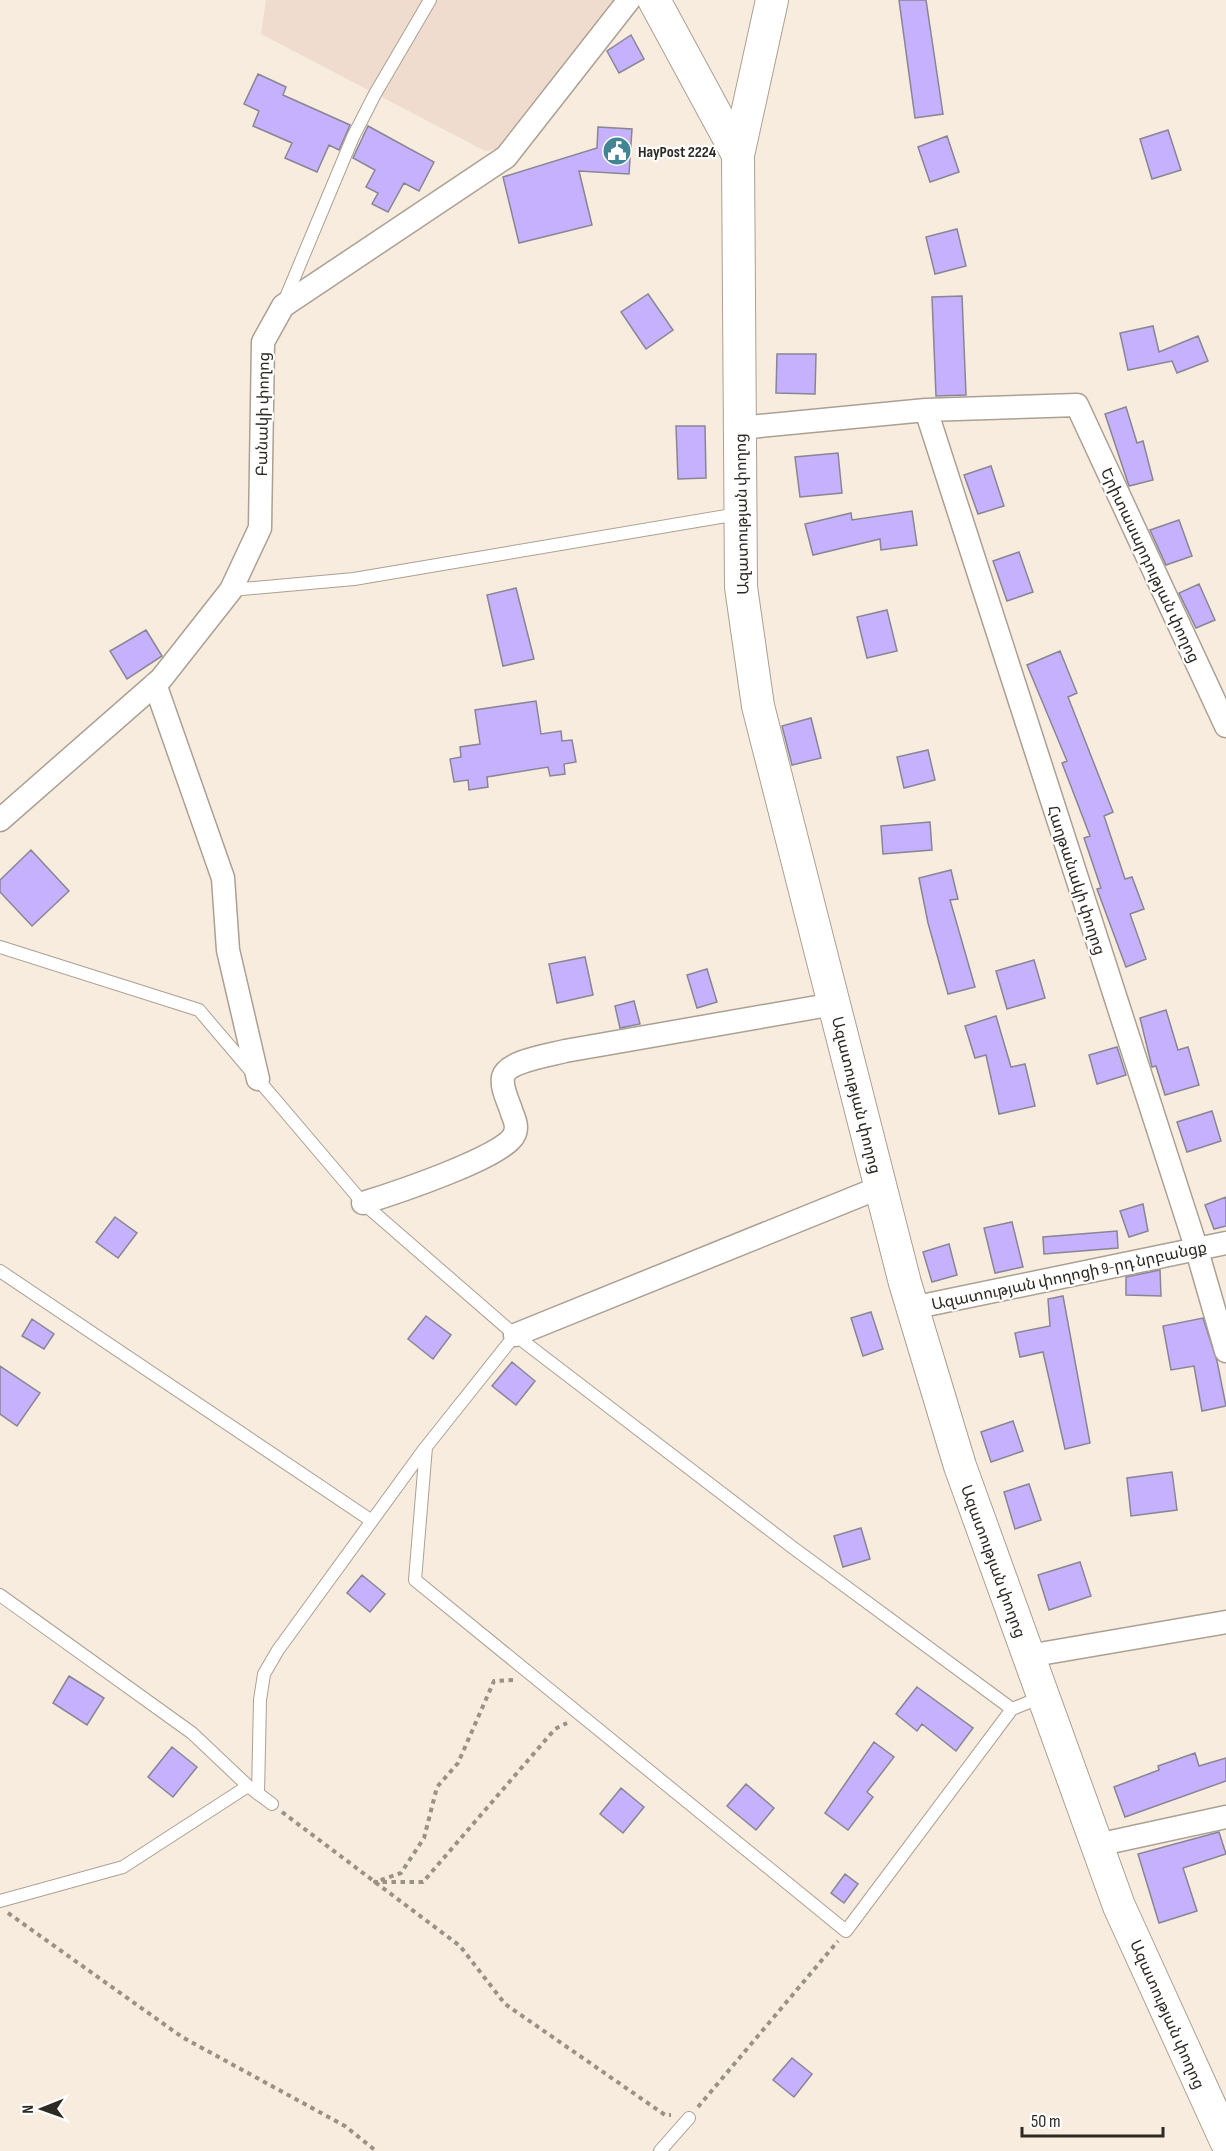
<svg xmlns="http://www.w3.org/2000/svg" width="1226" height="2151" viewBox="0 0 1226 2151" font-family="'Sofia Sans Condensed','Noto Sans Armenian',sans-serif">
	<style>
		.industrial { fill: #f0dcce }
		.building { fill: #c6b1ff; stroke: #888594; stroke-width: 1.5 }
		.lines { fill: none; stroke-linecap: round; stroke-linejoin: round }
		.lane-casing { stroke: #aba093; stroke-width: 14 }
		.street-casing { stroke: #aba093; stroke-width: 25 }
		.secondary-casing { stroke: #aba093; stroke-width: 34 }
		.path { stroke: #9a9187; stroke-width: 4; stroke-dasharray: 4.5 4.5; stroke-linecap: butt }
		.lane { stroke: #fff; stroke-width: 12 }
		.street { stroke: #fff; stroke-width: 22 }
		.secondary { stroke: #fff; stroke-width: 32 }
		.labels { text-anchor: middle; stroke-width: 4.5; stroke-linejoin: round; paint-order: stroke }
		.poi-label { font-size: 16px; font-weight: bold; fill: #2d2923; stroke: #fff; text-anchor: start }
		.street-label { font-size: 16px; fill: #2d2923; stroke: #fff }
	</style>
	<rect width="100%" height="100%" fill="#f8ecde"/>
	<path class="industrial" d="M266,0H614L503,148L485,151L261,34Z"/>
	<path class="building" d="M899,0H926L943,114L915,118Z
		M631,35L644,59L619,73L607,51Z
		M258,74L286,87L283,95L350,125L339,150L329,145L317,172L285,158L292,143L253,126L259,111L244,104Z
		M368,126L434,162L419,191L404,183L388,212L372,204L378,193L366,187L375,170L353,158Z
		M598,127L632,129L629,174L579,171L592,225L519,243L503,177L597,148Z
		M1168,130L1181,170L1152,179L1140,139Z
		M947,136L959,172L930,182L918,147Z
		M957,229L966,266L935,274L926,237Z
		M648,294L673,330L646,349L621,312Z
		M962,296L966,395L936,396L932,297Z
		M1153,326L1159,352L1198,336L1208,361L1177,373L1172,361L1128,370L1120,333Z
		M777,354H816L815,394L776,393Z
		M1126,407L1137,443L1143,441L1153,480L1129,486L1105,414Z
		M676,426H705L706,478L678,479Z
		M838,453L842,493L800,497L795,457Z
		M991,466L1004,506L978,514L964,475Z
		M912,511L917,545L881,550L880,539L813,555L805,524L851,513L852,520Z
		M1179,520L1192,556L1166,565L1150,530Z
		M1019,552L1033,592L1007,601L993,561Z
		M1199,584L1215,620L1196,628L1179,593Z
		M516,588L534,659L503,666L487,595Z
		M887,610L897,651L867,658L857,617Z
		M146,630L162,656L127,679L110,651Z
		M1060,651L1077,693L1068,697L1113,812L1104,816L1125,879L1132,877L1144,909L1130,914L1146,959L1126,967L1097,889L1101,888L1084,838L1090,836L1062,763L1067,761L1027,665Z
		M536,701L541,734L561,731L562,741L572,740L576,762L564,764L565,774L550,776L548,767L487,777L488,787L469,790L468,780L454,782L450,759L461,757L460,747L480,744L475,710Z
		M811,718L821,758L792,765L782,726Z
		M928,750L935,780L904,788L897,757Z
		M930,822L932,850L883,854L881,826Z
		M31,850L69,891L32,926L0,892V880Z
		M951,870L958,899L950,900L975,987L948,994L928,923L919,878Z
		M585,957L593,995L557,1003L549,964Z
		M1034,960L1045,998L1007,1009L996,971Z
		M707,969L717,1002L697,1008L687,975Z
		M634,1001L640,1024L620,1028L615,1006Z
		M1166,1010L1178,1050L1188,1047L1199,1085L1165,1095L1156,1066L1152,1067L1140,1018Z
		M996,1016L1011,1067L1025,1064L1035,1106L999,1114L986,1055L975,1058L965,1026Z
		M1117,1047L1126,1075L1097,1084L1089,1055Z
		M1212,1111L1221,1141L1187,1152L1177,1122Z
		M1226,1197V1226L1214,1229L1205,1205Z
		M1143,1204L1148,1231L1129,1237L1120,1211Z
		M115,1217L137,1233L118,1258L96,1242Z
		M1012,1222L1023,1267L995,1273L984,1228Z
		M1117,1231L1118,1248L1044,1254L1043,1237Z
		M949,1244L957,1275L932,1282L923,1252Z
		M1160,1270L1161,1296L1126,1295V1277Z
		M1063,1296L1090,1443L1065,1449L1043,1352L1020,1357L1015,1333L1050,1326L1048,1299Z
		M871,1312L883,1349L863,1356L851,1318Z
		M426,1316L451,1335L433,1359L408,1339Z
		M1203,1318L1217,1361L1226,1406L1202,1411L1194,1366L1171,1370L1163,1326Z
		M32,1319L54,1334L44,1349L22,1336Z
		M512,1362L535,1381L516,1405L492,1386Z
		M0,1366L40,1393L17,1426L0,1414Z
		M1013,1421L1023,1451L991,1462L981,1432Z
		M1172,1472L1177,1510L1131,1516L1127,1478Z
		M1029,1484L1041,1520L1015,1529L1004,1492Z
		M861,1528L870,1559L843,1567L834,1536Z
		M1080,1562L1091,1596L1049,1610L1038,1575Z
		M362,1575L385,1594L370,1612L347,1593Z
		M69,1676L104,1698L87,1725L53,1703Z
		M917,1687L973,1728L956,1751L922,1724L917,1731L896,1714Z
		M874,1742L894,1757L867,1792L873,1797L848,1830L825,1813Z
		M172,1747L197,1767L173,1797L148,1777Z
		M1195,1753L1199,1766L1226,1758V1781L1125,1817L1114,1787L1159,1770L1158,1766Z
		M746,1784L774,1808L756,1830L727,1806Z
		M621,1788L644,1807L623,1833L600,1814Z
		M1219,1832L1226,1854L1183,1868L1197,1911L1159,1923L1138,1854Z
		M845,1874L858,1884L844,1903L831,1893Z
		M792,2058L812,2074L794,2097L773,2080Z"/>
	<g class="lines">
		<g class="lane-casing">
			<path id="lane" d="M284,302L353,137L375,94L430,0
				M231,590L354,579L738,514
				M0,947L199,1010L363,1203L515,1335L792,1547L1012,1709L1042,1697
				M0,1271L372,1521
				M515,1335L426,1447L415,1580L846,1931L1012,1709
				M0,1595L192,1733L248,1786L272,1804
				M258,1794L260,1700L264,1674L278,1650L425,1448
				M0,1901L123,1867L248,1786
				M660,2151L689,2118"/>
		</g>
		<g class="street-casing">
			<path id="street" d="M926,410L1196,1247L1226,1351
				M739,428L926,410L1077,405L1226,726
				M155,684L223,878L228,950L258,1079
				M0,820L161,679L231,590L260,528L263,342L283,306L506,157L629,0
				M363,1203C389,1195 505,1157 514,1135C518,1128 515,1120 512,1113C509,1102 501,1089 503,1077C507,1061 550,1055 565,1051L834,1004
				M912,1308L1226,1243
				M515,1335L881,1187
				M1028,1656L1226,1622
				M1097,1845L1226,1817"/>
		</g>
		<g class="secondary-casing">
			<path id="secondary" d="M654,0L738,155
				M772,0L738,155L741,587L758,706L905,1283L960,1466L1119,1906L1226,2141"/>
		</g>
		<path class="path" d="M513,1680L494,1681L458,1763L437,1787L424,1838L401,1873L375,1882H423L555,1729L567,1723
			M282,1812L460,1946L505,2004L665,2115H671
			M8,1913L182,2037L345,2126L376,2151
			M698,2107L838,1941"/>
		<use href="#lane" class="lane"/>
		<use href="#street" class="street"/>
		<use href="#secondary" class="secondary"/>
	</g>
	<defs>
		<g id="civic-disc" transform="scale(1.5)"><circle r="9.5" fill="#418594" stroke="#fff"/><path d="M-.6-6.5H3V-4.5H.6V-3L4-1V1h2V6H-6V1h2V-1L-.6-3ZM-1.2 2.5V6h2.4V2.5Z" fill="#fff"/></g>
	</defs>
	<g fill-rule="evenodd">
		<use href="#civic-disc" x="617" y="151"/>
	</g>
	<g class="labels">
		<g class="poi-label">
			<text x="638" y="157">HayPost 2224</text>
		</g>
		<g class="street-label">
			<text transform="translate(262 414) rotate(-89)" y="6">Բանակի փողոց</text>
			<text transform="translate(741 514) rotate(-91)" y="6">Ազատության փողոց</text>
			<text transform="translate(1151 565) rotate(65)" y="6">Երիտասարդության փողոց</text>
			<text transform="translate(1077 880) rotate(72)" y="6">Հաղթանակի փողոց</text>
			<text transform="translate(857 1095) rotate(76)" y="6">Ազատության փողոց</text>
			<text transform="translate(1069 1275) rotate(-12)" y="6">Ազատության փողոցի 9-րդ նրբանցք</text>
			<text transform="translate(994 1561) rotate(70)" y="6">Ազատության փողոց</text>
			<text transform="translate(1168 2014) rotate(66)" y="6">Ազատության փողոց</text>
		</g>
	</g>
	<g transform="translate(42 2109) rotate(269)" stroke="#ffffff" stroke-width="4.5" paint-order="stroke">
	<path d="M0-4.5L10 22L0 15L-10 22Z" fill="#2d2923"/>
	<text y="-9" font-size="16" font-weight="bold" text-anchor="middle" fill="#2d2923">N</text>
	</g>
	<path d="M1022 2127v9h141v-9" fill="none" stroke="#2d2923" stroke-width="3"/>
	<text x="1031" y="2127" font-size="18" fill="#2d2923" stroke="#ffffff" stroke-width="4.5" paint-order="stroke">50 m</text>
</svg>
